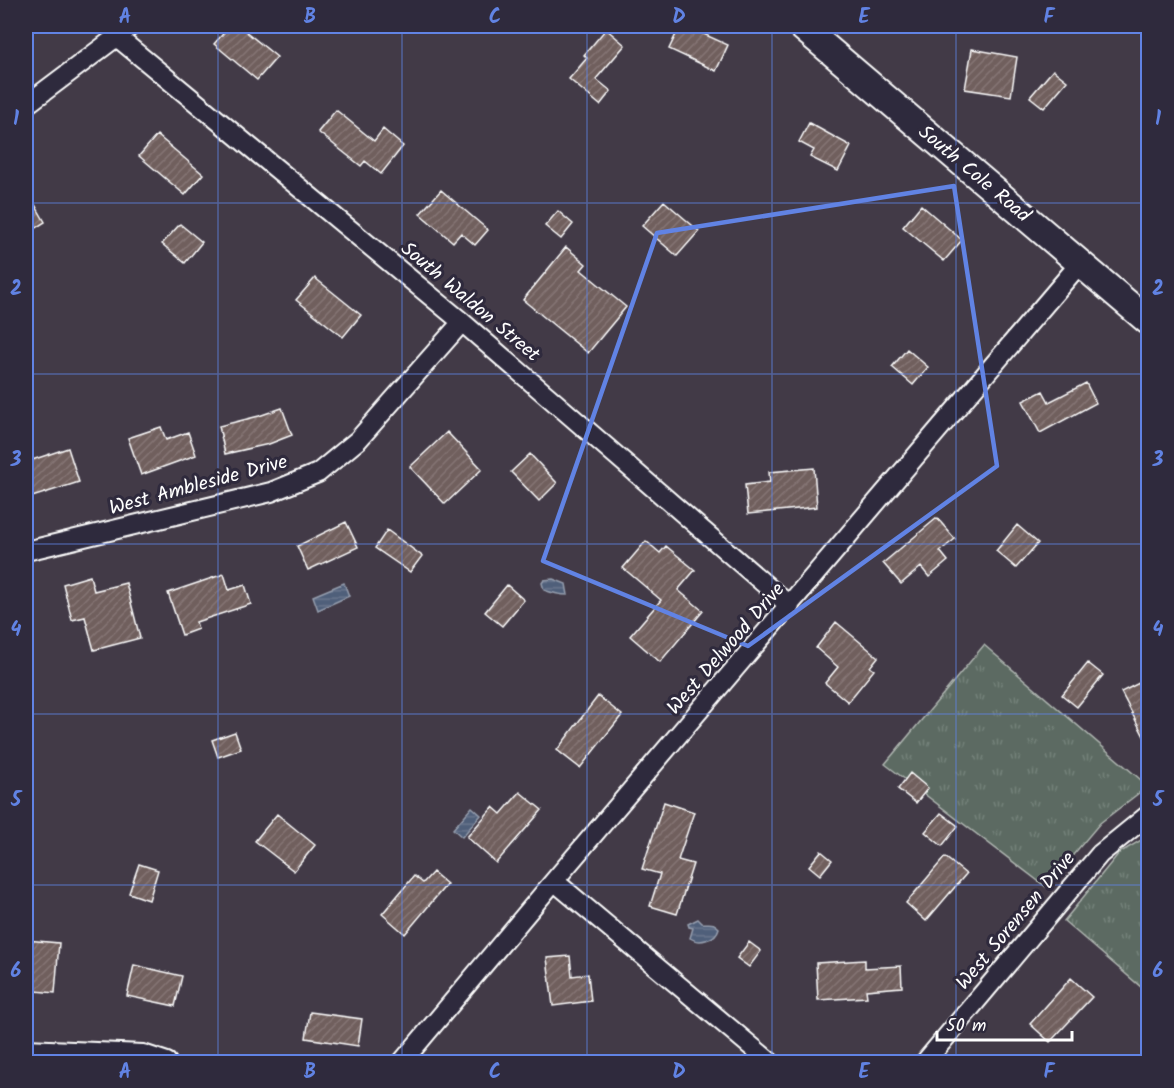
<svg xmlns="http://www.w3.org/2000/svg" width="1174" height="1088" viewBox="0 0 1174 1088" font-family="Kalam,sans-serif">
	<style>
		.grass { fill: url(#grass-tufts); stroke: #aeb5b0; stroke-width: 1.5 }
		.water { fill: url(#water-rules); stroke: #969faf; stroke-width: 1.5 }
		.building { fill: url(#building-hatch); stroke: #fff; stroke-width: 1.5 }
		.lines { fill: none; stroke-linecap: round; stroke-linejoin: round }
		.street-casing { stroke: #fff; stroke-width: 22 }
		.secondary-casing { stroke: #fff; stroke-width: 30 }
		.street { stroke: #2f2a3d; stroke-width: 18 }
		.secondary { stroke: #2f2a3d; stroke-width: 26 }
		.marked { fill: none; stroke: #6183e4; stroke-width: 4.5; stroke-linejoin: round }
		.grid { fill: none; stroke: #6183e4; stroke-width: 1.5; stroke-opacity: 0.55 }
		.labels { text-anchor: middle; stroke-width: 6; stroke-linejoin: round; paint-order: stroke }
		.street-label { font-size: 20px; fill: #fff; stroke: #2f2a3d }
		.neatline { fill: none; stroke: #6183e4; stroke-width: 2 }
		.grid-label { font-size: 20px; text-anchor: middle; font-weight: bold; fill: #6183e4 }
	</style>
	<defs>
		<pattern id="grass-tufts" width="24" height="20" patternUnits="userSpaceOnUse" patternTransform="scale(1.5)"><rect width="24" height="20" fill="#5c6b62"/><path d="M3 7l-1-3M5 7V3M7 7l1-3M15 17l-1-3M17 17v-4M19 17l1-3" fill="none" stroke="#74817a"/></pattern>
		<pattern id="water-rules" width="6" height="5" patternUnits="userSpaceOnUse" patternTransform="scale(1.5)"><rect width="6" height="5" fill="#505f7a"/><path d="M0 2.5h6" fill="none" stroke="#6a778e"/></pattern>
		<pattern id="building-hatch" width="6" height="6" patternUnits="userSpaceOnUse" patternTransform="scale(1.5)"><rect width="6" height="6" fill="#705e5d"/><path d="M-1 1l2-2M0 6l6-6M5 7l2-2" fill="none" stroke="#857675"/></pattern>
	</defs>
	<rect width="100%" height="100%" fill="#423a47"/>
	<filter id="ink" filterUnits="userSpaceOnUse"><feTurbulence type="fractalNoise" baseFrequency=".0167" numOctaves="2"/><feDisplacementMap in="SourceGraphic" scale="12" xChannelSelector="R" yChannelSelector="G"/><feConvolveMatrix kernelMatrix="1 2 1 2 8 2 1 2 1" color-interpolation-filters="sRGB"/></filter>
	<g filter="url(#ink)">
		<path class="grass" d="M984,645L1148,786L1100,823L1046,887L885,764Z
			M1148,836V993L1064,921L1119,853Z"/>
		<path class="water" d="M553,579L566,584L568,595C560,595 552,593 544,590L542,583L544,580Z
			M344,583L349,596L318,610L313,596Z
			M472,807L481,815L462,837L453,829Z
			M698,919L702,923C710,924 713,921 719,928C716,940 699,944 690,938L693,928L689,927L688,924Z"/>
		<path class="building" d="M230,26H239L277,57L257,80L214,44Z
			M680,26H686L728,45L716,71L669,49Z
			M606,29L625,45L596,79L611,91L600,105L569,79L587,58L584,55Z
			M972,49L1017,57L1011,96L965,89Z
			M1053,70L1067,81L1044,108L1030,97Z
			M336,110L374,141L383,129L403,146L381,174L365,161L361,166L318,132Z
			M809,123L851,146L838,171L810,157L814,150L799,142Z
			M157,135L203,174L185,195L139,156Z
			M26,189L45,222L26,234Z
			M441,190L488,230L475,245L461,233L453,242L420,214Z
			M664,201L699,231L677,256L642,226Z
			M921,205L962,240L944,261L903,227Z
			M558,211L573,224L561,239L545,226Z
			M180,224L202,242L185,263L162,244Z
			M566,247L586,264L581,270L626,307L588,353L523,300Z
			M315,278L361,315L343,337L296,300Z
			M907,349L928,367L913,385L892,367Z
			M1086,383L1096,403L1040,433L1023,401L1043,391L1049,402Z
			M282,408L292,435L269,444L225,454L219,426L259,416Z
			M161,427L166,440L188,432L196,455L141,475L128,438Z
			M447,432L482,469L445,504L410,467Z
			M68,448L79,482L26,499V462Z
			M530,454L557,483L539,501L511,472Z
			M814,468L817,507L748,514L745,485L770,482L769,472Z
			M937,518L955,539L940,551L948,561L929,577L921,567L901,584L883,563Z
			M346,522L358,547L308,570L297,546Z
			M1017,525L1038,543L1016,568L996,551Z
			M387,530L422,556L410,572L375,548Z
			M646,541L660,553L666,546L695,570L678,590L703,611L660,662L630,636L661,600L623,568Z
			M224,574L229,590L245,585L251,604L196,622L198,629L182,635L168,593Z
			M90,576L94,591L126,583L140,638L94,650L85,617L72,620L63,584Z
			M507,585L524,600L502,626L485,612Z
			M836,622L878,657L870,667L874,670L848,702L825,683L838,667L816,648Z
			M1088,663L1103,675L1077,707L1062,695Z
			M1149,678V746L1121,692Z
			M598,696L622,715L580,768L557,750Z
			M235,732L241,749L218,757L212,740Z
			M910,773L928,788L916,803L898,789Z
			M520,792L542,810L496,863L467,837L493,807L501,814Z
			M664,802L694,812L678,860L693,864L677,914L650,906L660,874L642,869Z
			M941,813L958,826L942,846L925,832Z
			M277,814L315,845L294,871L255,841Z
			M821,851L832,860L820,875L809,866Z
			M945,857L966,874L926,921L906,903Z
			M139,864L158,870L149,900L129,893Z
			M433,872L447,884L405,934L382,914L414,876L423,883Z
			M26,940L59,943L55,993L26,990Z
			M749,942L761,951L749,967L737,958Z
			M570,956L572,976L588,974L591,1001L553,1006L547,958Z
			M865,960V968L901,966L902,987L866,990L867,997L818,1000L816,963Z
			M134,965L182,976L175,1006L127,996Z
			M1071,978L1092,997L1050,1042L1030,1024Z
			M310,1012L362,1019L358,1046L306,1038Z"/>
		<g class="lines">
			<g class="street-casing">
				<path id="street" d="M117,37L462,322L790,606
					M26,105L131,26
					M26,551L271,492L318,473L358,440L462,322
					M554,881L770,1062
					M26,1049L143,1054L167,1062
					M402,1062L554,881L1081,262
					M925,1062L1100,854L1148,815"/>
			</g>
			<g class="secondary-casing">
				<path id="secondary" d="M801,26L1148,321"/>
			</g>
			<use href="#street" class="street"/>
			<use href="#secondary" class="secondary"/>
		</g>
	</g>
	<path class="marked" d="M954,186L997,466L748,646L543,561L657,233Z"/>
	<path class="grid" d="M218,26V1062M402,26V1062M587,26V1062M772,26V1062M956,26V1062M26,203H1148M26,374H1148M26,544H1148M26,714H1148M26,885H1148"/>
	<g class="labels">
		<g class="street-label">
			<text transform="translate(975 173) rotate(40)" y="7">South Cole Road</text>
			<text transform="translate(471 301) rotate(40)" y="7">South Waldon Street</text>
			<text transform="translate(198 484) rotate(-15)" y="7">West Ambleside Drive</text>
			<text transform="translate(725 648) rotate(-49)" y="7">West Delwood Drive</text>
			<text transform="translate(1015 920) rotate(-50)" y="7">West Sorensen Drive</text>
		</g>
	</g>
	<rect width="1174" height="1088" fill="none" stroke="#2f2a3d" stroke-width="66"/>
	<path d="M937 1031v9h135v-9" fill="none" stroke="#ffffff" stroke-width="3"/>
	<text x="946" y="1031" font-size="18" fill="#ffffff" stroke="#2f2a3d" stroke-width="4.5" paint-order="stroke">50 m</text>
	<rect x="33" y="33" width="1108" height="1022" class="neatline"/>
	<g class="grid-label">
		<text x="125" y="23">A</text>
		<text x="310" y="23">B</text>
		<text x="495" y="23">C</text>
		<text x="679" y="23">D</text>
		<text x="864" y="23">E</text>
		<text x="1049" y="23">F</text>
		<text x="16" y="125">1</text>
		<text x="1158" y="125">1</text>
		<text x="16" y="295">2</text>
		<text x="1158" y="295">2</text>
		<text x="16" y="466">3</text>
		<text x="1158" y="466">3</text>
		<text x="16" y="636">4</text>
		<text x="1158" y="636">4</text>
		<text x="16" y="806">5</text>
		<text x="1158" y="806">5</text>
		<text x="16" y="977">6</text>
		<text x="1158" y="977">6</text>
		<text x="125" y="1078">A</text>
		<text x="310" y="1078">B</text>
		<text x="495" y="1078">C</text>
		<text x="679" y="1078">D</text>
		<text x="864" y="1078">E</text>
		<text x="1049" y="1078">F</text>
	</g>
</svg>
